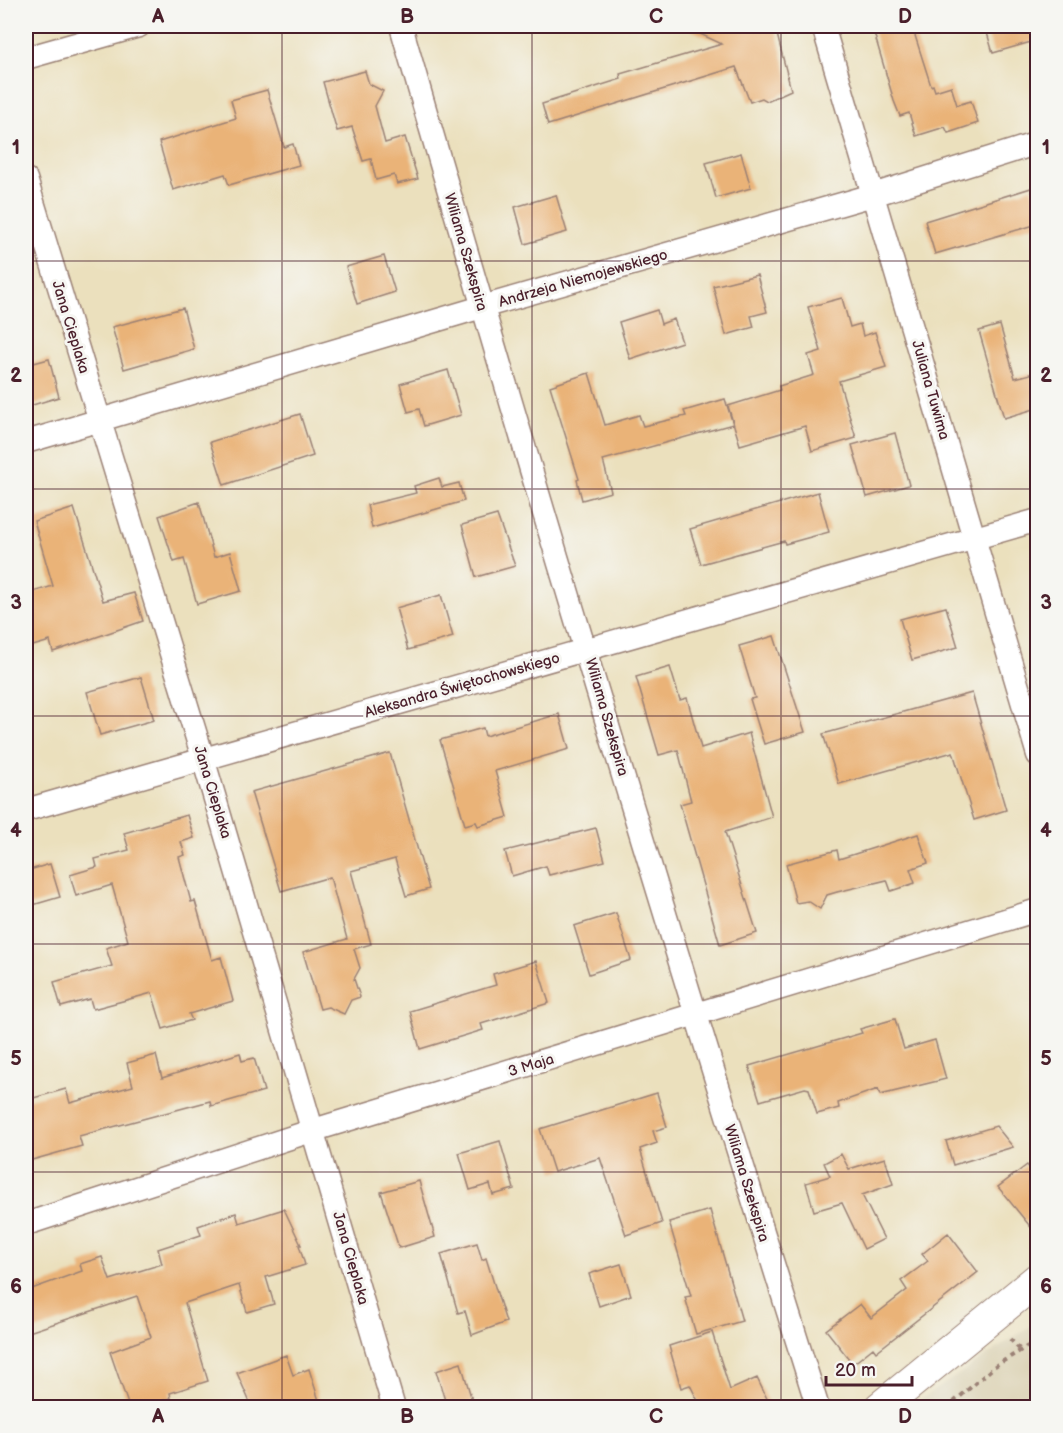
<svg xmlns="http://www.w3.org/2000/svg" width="1063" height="1433" viewBox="0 0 1063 1433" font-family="'Balsamiq Sans',sans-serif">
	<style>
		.built { fill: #dad0b1 }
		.building { fill: #eab378 }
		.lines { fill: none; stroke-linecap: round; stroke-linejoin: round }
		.street-casing { stroke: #9a8074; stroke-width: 25 }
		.secondary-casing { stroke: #9a8074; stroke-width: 34 }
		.path { stroke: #9a8074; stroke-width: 4; stroke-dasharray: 4.5 4.5; stroke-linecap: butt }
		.street { stroke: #fff; stroke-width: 22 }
		.secondary { stroke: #fff; stroke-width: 32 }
		.grid { fill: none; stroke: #4a1f2b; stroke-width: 1.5; stroke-opacity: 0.55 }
		.labels { text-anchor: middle; stroke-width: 6; stroke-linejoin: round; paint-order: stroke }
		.street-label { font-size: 15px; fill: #4a1f2b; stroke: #f6f6f2 }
		.neatline { fill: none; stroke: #4a1f2b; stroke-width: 2 }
		.grid-label { font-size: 20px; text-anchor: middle; font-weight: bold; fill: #4a1f2b }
	</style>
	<rect width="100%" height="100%" fill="#f6f6f2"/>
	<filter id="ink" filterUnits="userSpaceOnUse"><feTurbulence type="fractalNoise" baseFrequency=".0167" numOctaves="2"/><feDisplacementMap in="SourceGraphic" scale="12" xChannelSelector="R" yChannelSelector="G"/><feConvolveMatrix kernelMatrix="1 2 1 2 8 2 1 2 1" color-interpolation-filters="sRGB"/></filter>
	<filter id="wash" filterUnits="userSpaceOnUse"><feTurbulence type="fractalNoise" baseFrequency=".008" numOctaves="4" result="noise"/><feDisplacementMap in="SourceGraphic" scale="24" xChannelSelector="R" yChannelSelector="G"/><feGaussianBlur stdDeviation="1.35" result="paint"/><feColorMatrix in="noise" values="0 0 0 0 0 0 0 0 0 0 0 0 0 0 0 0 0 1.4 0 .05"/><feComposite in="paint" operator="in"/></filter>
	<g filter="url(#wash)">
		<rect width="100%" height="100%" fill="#ebe0bd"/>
		<path class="built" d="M1037,1322V1407H910Z"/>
		<g id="blocks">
			<path class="building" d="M683,26H775L791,90L767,101L762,98L750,102L736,67L548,125L542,104L621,79L620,74L722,44Z
				M872,26H912L931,86L933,85L935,91L951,86L957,105L971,101L978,123L948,133L945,127L916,136L909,113L900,116L894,101Z
				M985,26H1038V40L993,53Z
				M365,71L369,84L383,91L375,106L385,143L405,137L418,179L397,184L394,175L376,180L371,159L363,161L352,127L337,131L323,82Z
				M267,90L284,147L293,144L299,165L229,185L225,174L173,190L159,142L236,118L231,100Z
				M741,153L751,188L716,198L706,163Z
				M1031,188L1038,210V224L935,254L925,221Z
				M556,195L567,232L525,244L515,207Z
				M384,256L395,292L357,304L346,267Z
				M757,275L767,312L751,316L754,327L726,335L713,286Z
				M842,298L850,327L860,324L863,336L875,332L886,367L839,381L856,438L812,451L805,426L740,445L728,406L780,390L779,386L814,375L808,355L821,351L808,307Z
				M183,308L194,349L124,369L112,327Z
				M657,310L661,324L674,319L682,342L630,359L619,322Z
				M1000,325L1015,378L1038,372V408L1004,418L979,331Z
				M49,359L59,397L26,407V365Z
				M448,370L461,415L424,426L419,409L408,412L400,384Z
				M589,373L605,425L639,415L643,426L686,416L684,411L725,399L733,424L603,460L611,492L582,500L577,480L579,479L550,386Z
				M300,414L313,456L224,485L210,442Z
				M895,433L909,485L867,497L852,445Z
				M439,478L442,487L459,483L464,501L372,528L367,505L416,493L414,486Z
				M818,492L829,532L785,544L784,541L701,564L690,529Z
				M199,502L214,557L230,552L241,591L197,604L184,559L174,562L159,516Z
				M74,508L103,601L134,593L143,621L53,652L50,641L26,648V594L53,586L34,521Z
				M497,515L515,566L476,577L462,525Z
				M441,595L453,637L408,650L396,608Z
				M946,607L958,647L912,660L900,619Z
				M774,636L805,732L764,744L750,699L755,698L739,646Z
				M670,667L680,700L687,698L701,748L749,733L772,817L725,832L757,933L720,945L680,804L691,801L678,750L659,755L636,677Z
				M141,677L154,720L100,735L87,692Z
				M972,693L1006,810L974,820L953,752L839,784L823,734Z
				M559,714L569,749L495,771L508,817L478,826L476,822L465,825L440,740L483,728L485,736Z
				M390,753L429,889L406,896L395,859L351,871L371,944L354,949L360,968L354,979L360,997L351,1000L344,1014L328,1007L320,1009L303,952L347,939L330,877L281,891L251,792Z
				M187,815L194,838L181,842L185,855L179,857L191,902L195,901L212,960L221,957L233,1001L189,1014L192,1020L163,1029L152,993L93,1009L90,999L61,1007L54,982L112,966L106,948L128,941L112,885L76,896L70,875L97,867L95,859L129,850L124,833Z
				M596,828L605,861L549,875L546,866L512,876L505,851Z
				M918,834L928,863L910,869L915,883L891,891L887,880L837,892L827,895L820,909L808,901L796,903L786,864L837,850L839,859Z
				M50,864L60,897L26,907V871Z
				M616,913L631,960L589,974L574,926Z
				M536,961L549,1003L481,1024L483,1030L420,1049L410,1011L496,985L493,974Z
				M895,1019L904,1049L935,1040L946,1079L880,1095L878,1089L838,1103L839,1108L817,1114L809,1089L805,1088L760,1101L749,1066L862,1033L860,1029Z
				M240,1053L242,1061L254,1058L264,1091L211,1106L210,1101L79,1136L82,1146L32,1160L26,1135V1100L66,1089L70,1103L133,1086L127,1063L156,1055L162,1078Z
				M657,1093L667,1127L653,1131L657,1143L640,1149L662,1223L626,1235L600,1158L554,1172L540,1129Z
				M996,1126L1013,1147L953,1165L946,1141Z
				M500,1141L514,1189L493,1195L490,1184L470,1190L459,1153Z
				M841,1154L849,1169L885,1158L893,1184L862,1195L884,1239L864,1249L842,1203L814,1211L806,1183L830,1176L824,1163Z
				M1027,1165L1038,1178V1236L998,1187Z
				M419,1181L435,1237L399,1248L381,1192Z
				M284,1209L301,1245H299L305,1265L266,1277L274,1304L247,1312L239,1285L185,1303L208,1381L170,1393L171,1398L143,1407H129L110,1352L151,1337L137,1296L26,1333V1291L82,1271L80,1264L102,1257L110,1280L162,1264L158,1249L201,1235L198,1226L236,1213L239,1223Z
				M710,1210L742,1321L696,1334L685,1297L691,1296L669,1222Z
				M948,1233L978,1272L876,1352L873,1348L853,1364L826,1330L860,1304L871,1318L907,1290L901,1281L928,1261L922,1254Z
				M477,1243L482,1260L486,1258L506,1322L472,1335L465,1311L458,1313L441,1254Z
				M621,1264L631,1295L599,1306L589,1274Z
				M712,1332L730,1390L757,1378L771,1407H694L700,1405L690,1385L681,1388L669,1346Z
				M286,1355L293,1375L309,1369L321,1407H252L237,1373Z
				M461,1363L474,1407H447L436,1371Z"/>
		</g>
	</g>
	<g filter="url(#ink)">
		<use href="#blocks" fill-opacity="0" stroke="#9a8074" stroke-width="1.5"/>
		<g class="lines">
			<g class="street-casing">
				<path id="street" d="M401,26C534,488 674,948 818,1408
					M823,26L1038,755
					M26,58L139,26
					M26,179L203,758L394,1408
					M26,442L482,307L873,195L1038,143
					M26,810L1038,520
					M26,1224L314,1130L1038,910"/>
			</g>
			<g class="secondary-casing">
				<path id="secondary" d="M880,1408L1038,1279"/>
			</g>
			<path class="path" d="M1010,1339L1022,1352
				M947,1408L995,1366L1038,1340"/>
			<use href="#street" class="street"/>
			<use href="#secondary" class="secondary"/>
		</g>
	</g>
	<path class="grid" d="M282,26V1408M532,26V1408M781,26V1408M26,261H1038M26,489H1038M26,716H1038M26,944H1038M26,1172H1038"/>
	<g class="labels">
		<g class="street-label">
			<text transform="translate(466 252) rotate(74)" y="5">Wiliama Szekspira</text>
			<text transform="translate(583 278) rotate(-16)" y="5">Andrzeja Niemojewskiego</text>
			<text transform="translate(71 327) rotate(73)" y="5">Jana Cieplaka</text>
			<text transform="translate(931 390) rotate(74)" y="5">Juliana Tuwima</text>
			<text transform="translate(462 685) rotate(-16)" y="5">Aleksandra Świętochowskiego</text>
			<text transform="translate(607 717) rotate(74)" y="5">Wiliama Szekspira</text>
			<text transform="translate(213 792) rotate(73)" y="5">Jana Cieplaka</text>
			<text transform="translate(531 1065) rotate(-17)" y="5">3 Maja</text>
			<text transform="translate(747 1183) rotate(73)" y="5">Wiliama Szekspira</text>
			<text transform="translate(351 1258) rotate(74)" y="5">Jana Cieplaka</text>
		</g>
	</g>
	<rect width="1063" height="1433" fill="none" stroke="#f6f6f2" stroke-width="66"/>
	<path d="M826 1376v9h86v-9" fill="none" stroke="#4a1f2b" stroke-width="3"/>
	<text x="835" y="1376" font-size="18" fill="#4a1f2b" stroke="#f6f6f2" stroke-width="4.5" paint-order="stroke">20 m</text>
	<rect x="33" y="33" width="997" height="1367" class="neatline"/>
	<g class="grid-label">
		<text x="158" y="23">A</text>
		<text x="407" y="23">B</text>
		<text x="656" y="23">C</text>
		<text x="905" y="23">D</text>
		<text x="16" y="154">1</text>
		<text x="1046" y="154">1</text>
		<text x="16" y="382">2</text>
		<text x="1046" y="382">2</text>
		<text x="16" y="609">3</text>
		<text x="1046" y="609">3</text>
		<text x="16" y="837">4</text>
		<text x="1046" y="837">4</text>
		<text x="16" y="1065">5</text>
		<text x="1046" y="1065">5</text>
		<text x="16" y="1293">6</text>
		<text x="1046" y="1293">6</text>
		<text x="158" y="1423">A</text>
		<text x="407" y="1423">B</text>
		<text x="656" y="1423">C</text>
		<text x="905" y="1423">D</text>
	</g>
</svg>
